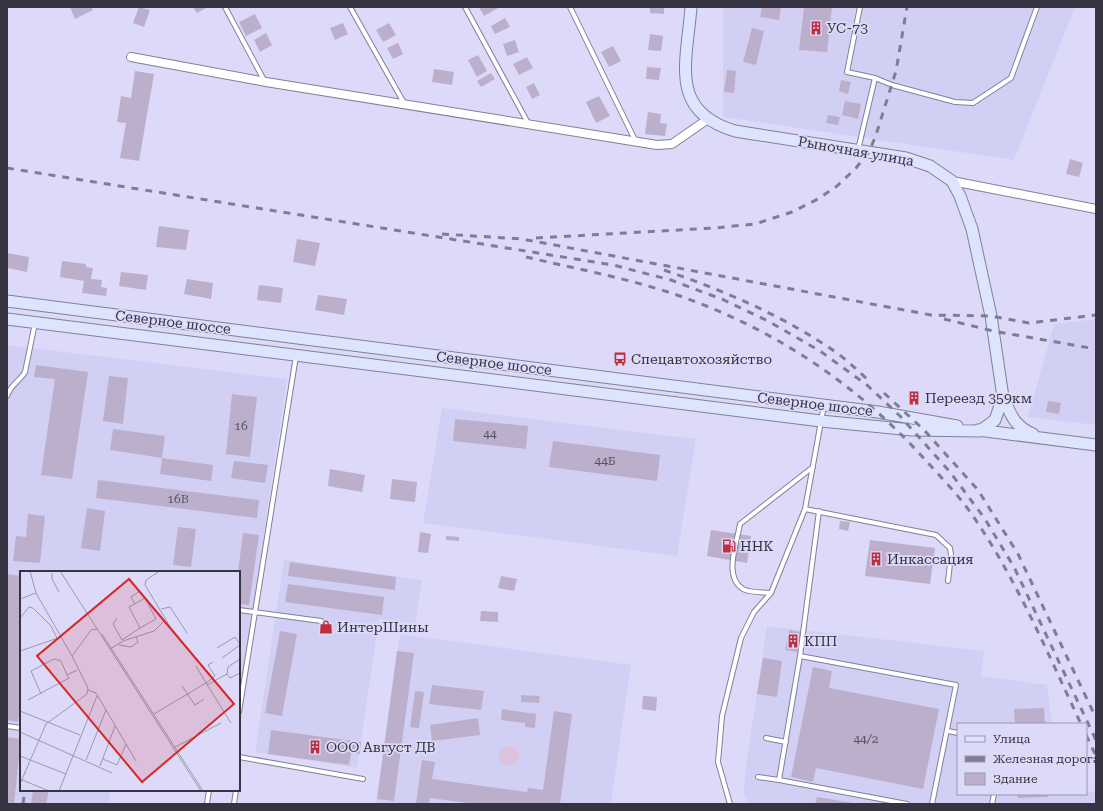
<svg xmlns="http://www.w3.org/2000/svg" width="1103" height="811" viewBox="0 0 1103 811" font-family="'Roboto Serif',serif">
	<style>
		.built { fill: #d2cff5 }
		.green { fill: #dcc3dc }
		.building { fill: #bcafcb }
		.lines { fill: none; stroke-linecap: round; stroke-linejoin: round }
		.lane-casing { stroke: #827f9b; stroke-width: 6 }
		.street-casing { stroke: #827f9b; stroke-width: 10 }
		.secondary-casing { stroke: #827f9b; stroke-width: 13 }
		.lane { stroke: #fff; stroke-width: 4 }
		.street { stroke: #fff; stroke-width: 8 }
		.secondary { stroke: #dde4fc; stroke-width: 11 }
		.rail { stroke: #7f7d91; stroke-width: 3; stroke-dasharray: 7 7; stroke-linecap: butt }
		.labels { text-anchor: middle; stroke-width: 3.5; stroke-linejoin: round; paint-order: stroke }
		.number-label { font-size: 12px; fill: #575363 }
		.poi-label { font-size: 14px; fill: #353440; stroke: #dddaf9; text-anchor: start }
		.street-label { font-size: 14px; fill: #353440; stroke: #dddaf9 }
		.inset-road { fill: none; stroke: #9a98af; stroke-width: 1 }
		.view { fill: #d62828; fill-opacity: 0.15; stroke: #d62828; stroke-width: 2 }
		.inset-edge { fill: none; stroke: #353440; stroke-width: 2 }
	</style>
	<rect width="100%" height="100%" fill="#dddaf9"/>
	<path class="built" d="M723,7H1075L1014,160L723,117Z
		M1096,319V425L1028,417L1054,324Z
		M7,345L287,379L239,701V572H21V790H111L108,804H7Z
		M442,408L696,439L677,556L423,523Z
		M284,560L422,580L415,624L379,619L357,768L255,752Z
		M767,626L984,651L981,676L1047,685L1052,724H958V794H1086V791L1095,792L1096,804H748L744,793L745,773Z
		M400,634L631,665L611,804H376Z"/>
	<path class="green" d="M499 756a10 10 0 1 1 20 0a10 10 0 1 1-20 0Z"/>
	<path class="building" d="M70,7H91L93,10L75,19Z
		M139,7L150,10L144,27L133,23Z
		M193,7H208L197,13Z
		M479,7H497L498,8L484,16Z
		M650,7H664V14L650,13Z
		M762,7H781L779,20L760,17Z
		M804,7H832L827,52L799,50Z
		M255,14L262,28L246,36L239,22Z
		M505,18L510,27L495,34L491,26Z
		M343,23L348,34L335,40L330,28Z
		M389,23L396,35L383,42L376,30Z
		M752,28L764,31L756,65L743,62Z
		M266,33L272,45L260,52L254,40Z
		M650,34L663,36L661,51L648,50Z
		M515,40L519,52L507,56L503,44Z
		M398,43L403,54L393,59L387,48Z
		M613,46L621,61L609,67L601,52Z
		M478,55L487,71L477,77L468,60Z
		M527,57L533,68L519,75L513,64Z
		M647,67L661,68L659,80L646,79Z
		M434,69L454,72L452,85L432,82Z
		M727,70L736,71L734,93L724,92Z
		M135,71L154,74L139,161L120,158L126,123L117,122L121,96L131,98Z
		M491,73L495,79L481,87L477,81Z
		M841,80L851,82L848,94L839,91Z
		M534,83L540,95L532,99L526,87Z
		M599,96L610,116L596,123L586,102Z
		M845,101L861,104L858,119L842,115Z
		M648,112L661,114L660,123L667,124L665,136L645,134Z
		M828,115L840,117L838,125L826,123Z
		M1070,159L1083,163L1079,177L1066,174Z
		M159,226L189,230L186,250L156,247Z
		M297,239L320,243L315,266L293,262Z
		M7,253L29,257L27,272L7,268Z
		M62,261L86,264V267L93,268L91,279L102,280L101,287L107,288L106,296L82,293L84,281L60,277Z
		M121,272L148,275L146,290L119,286Z
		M187,279L213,283L211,299L184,294Z
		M259,285L283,288L281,303L257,300Z
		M318,295L347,299L344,315L315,310Z
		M36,365L88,372L72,479L41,475L55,379L34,377Z
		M109,376L128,378L123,424L103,421Z
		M232,394L257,397L250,457L226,454Z
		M909,395L920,396L919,401L908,399Z
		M1048,401L1061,403L1059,414L1046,412Z
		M455,419L528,426L526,449L453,441Z
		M113,429L165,436L162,458L110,450Z
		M553,441L660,455L657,481L549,467Z
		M162,458L213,465L211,481L160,474Z
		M234,461L268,465L265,483L231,478Z
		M330,469L365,475L362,492L328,486Z
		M392,479L417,482L415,502L390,499Z
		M98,480L259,500L257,518L96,498Z
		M87,508L105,511L100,551L81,548Z
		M28,514L45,516L40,563L13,561L16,536L26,537Z
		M840,521L850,522L848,531L839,529Z
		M178,527L196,529L191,567L173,565Z
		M711,530L751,536L747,563L707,556Z
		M420,532L431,534L428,553L418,552Z
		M243,533L259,535L249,605L239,604L238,572Z
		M446,536L459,537V541L446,540Z
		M870,540L935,548L930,584L865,576Z
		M290,562L396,577L395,590L288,576Z
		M7,574L21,576V696L18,722L7,720Z
		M501,576L517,579L514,591L498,588Z
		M288,584L384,597L382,615L285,602Z
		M481,611L498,612V622L480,621Z
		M789,630L801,632L797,652L785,650Z
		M280,631L297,634L282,716L265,713Z
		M397,651L414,653L394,801L377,799Z
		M763,658L782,661L777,697L757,694Z
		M813,667L832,671L829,688L939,709L923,789L816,768L813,782L791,777Z
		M432,685L484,691L481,710L429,704Z
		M415,691L424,692L419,728L410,727Z
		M521,695L540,696L539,703L521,702Z
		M643,696L657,697L656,711L642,709Z
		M1044,708L1045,724H1015L1014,709Z
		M502,709L536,714L535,728L525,727V723L501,720Z
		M554,711L572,714L560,804H475L430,798L429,804H416L422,760L435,762L432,779L527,792L528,788L543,790Z
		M478,718L480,735L432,741L430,725Z
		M271,730L361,742L360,754L351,753L349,765L268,754Z
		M7,737L21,739L14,804H7Z
		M33,790H49L46,804H31Z
		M1017,794H1047L1048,797L1018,798Z
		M817,797L853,803V804H815Z"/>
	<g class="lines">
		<g class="lane-casing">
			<path id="lane" d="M225,7L265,82
				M350,7L404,103
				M465,7L528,123
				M570,7L635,140
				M875,78L892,85L955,102L973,103L1011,78L1037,7
				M858,150L875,78L847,72L860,7
				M7,396C10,385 20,381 25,372L35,323
				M805,509L936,535L950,548L951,555L948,581
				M819,511L800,656L956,685L932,804
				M771,593C763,592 750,593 743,589C723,577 737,543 740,524L813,467
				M239,610L321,621
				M800,656L779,780L907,804
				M239,712L296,356
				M7,726L21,728
				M948,731L958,733
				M766,738L786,742
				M239,757L363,779
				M758,777L779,780
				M207,804L209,790
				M234,804L236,790
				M730,804L718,762L722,716L741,638L754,612L771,593L805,509L824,405
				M992,804L994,794"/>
		</g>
		<g class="street-casing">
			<path id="street" d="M131,57L266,82L657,145L672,144L708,119
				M952,181L1096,209"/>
		</g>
		<g class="secondary-casing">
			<path id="secondary" d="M7,301L878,412L957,426
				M7,319L821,421L912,430L980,431L995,420L1003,397L991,316L972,229L960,196L952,181L930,166L906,158L735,131C668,111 687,62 691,7
				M1003,397C1011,415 1014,426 1033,434
				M978,430L1096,445"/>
		</g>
		<use href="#lane" class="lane"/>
		<use href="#street" class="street"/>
		<use href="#secondary" class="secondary"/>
		<path class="rail" d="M7,168L613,265L671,280L724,300L768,321L820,351L867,385L900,416L950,472L985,519L1014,567L1096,740
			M442,234L522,239L931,315L991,316L1029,323L1096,315
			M536,238L714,228L755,224L792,212L818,199L837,186L856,168L869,152L876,135L896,71L907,7
			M526,257C573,268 621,277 668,292C765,324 848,377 918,452C938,474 961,497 977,522C1019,585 1049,656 1081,724
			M664,270C725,291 784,316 837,353C848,361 857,370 867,379
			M944,319L993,331L1096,349
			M884,393L924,430L978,490L1018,554L1096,718
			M1086,735L1096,756
			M23,804L25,790"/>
	</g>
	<defs>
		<g id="building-bare" transform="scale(1.08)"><path d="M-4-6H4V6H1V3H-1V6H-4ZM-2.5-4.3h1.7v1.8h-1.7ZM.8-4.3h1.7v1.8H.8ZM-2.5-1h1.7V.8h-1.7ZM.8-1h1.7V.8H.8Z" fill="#be2e3f" stroke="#dddaf9" stroke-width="2.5" paint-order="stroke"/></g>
		<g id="bus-bare" transform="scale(1.08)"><path d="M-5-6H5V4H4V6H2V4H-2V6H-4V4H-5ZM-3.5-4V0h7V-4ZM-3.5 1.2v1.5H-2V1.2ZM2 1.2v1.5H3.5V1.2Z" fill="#be2e3f" stroke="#dddaf9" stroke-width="2.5" paint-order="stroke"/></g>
		<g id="fuel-bare" transform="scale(1.08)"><path d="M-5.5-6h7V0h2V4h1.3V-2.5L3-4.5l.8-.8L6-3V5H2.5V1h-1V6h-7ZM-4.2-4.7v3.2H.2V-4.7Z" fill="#be2e3f" stroke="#dddaf9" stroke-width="2.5" paint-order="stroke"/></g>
		<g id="shop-bare" transform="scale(1.08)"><path d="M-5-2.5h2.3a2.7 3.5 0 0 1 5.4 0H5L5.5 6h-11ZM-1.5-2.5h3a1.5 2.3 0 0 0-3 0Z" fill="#be2e3f" stroke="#dddaf9" stroke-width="2.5" paint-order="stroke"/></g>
	</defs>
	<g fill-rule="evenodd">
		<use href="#building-bare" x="816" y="28"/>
		<use href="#bus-bare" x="620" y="359"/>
		<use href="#building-bare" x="914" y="398"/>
		<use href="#fuel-bare" x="729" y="546"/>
		<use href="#building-bare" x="876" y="559"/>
		<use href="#shop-bare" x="326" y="627"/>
		<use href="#building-bare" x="793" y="641"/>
		<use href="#building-bare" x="315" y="747"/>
	</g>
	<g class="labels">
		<g class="number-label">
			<text x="241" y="430">16</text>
			<text x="490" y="438">44</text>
			<text x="605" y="465">44Б</text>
			<text x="178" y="503">16В</text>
			<text x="866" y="743">44/2</text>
		</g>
		<g class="poi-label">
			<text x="827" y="33">УС-73</text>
			<text x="631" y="364">Спецавтохозяйство</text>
			<text x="925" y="403">Переезд 359км</text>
			<text x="740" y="551">ННК</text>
			<text x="887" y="564">Инкассация</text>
			<text x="337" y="632">ИнтерШины</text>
			<text x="804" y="646">КПП</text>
			<text x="326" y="752">ООО Август ДВ</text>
		</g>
		<g class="street-label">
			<text transform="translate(856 151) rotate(10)" y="5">Рыночная улица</text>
			<text transform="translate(173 322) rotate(7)" y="5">Северное шоссе</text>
			<text transform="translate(494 363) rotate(7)" y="5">Северное шоссе</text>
			<text transform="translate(815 404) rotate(7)" y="5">Северное шоссе</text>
		</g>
	</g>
	<g transform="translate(20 571)">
		<rect width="220" height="220" fill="#dddaf9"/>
		<path class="inset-road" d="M10,0L16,22M40,0L181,220M140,0L126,9L125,14L152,59M32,2V8L39,21M0,28L16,22L52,85M141,38L150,36L167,62M0,47L9,36L13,37L31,55L37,67M97,47L93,53L102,69M120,57L136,48L125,27M82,63L183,220M102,69L120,57L109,36L125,27L120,20L111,26L115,33M99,74L111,76L118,71L116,66M197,77L215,66L220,73M90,78L103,70L134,60L145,49M0,80L41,66M202,87L220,74M193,91L188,94L195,105L186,112L211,152M207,103L208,96L220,88M187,114L207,103L210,107L220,102M162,115L175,134L184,128M68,119L76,122L116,190M21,123L11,100L34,88L41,90L47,104M8,129L49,107L47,104L57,99M0,140L60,164M134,143L186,112L176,95M0,161L92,202M155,176L201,152M0,185L46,203M83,188L97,194L106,173M66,189L86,139M80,195L95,155M0,208L29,220M0,213L26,153L67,123L68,117L52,85L71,59L77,58M39,220L77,125"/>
		<path class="view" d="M109,8L214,133L122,211L17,85Z"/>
		<rect width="220" height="220" class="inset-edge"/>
	</g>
	<rect width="1103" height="811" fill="none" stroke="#353440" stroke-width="16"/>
	<rect x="957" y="723" width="130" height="72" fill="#dddaf9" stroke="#9a98af"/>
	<rect x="965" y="736" width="20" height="6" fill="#dde4fc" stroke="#9a98af"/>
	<text x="993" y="743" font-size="12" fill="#353440">Улица</text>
	<rect x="965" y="756" width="20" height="6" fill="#7f7d91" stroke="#9a98af"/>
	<text x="993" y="763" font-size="12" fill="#353440">Железная дорога</text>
	<rect x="965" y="773" width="20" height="12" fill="#bcafcb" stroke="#9a98af"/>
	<text x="993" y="783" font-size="12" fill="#353440">Здание</text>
</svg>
